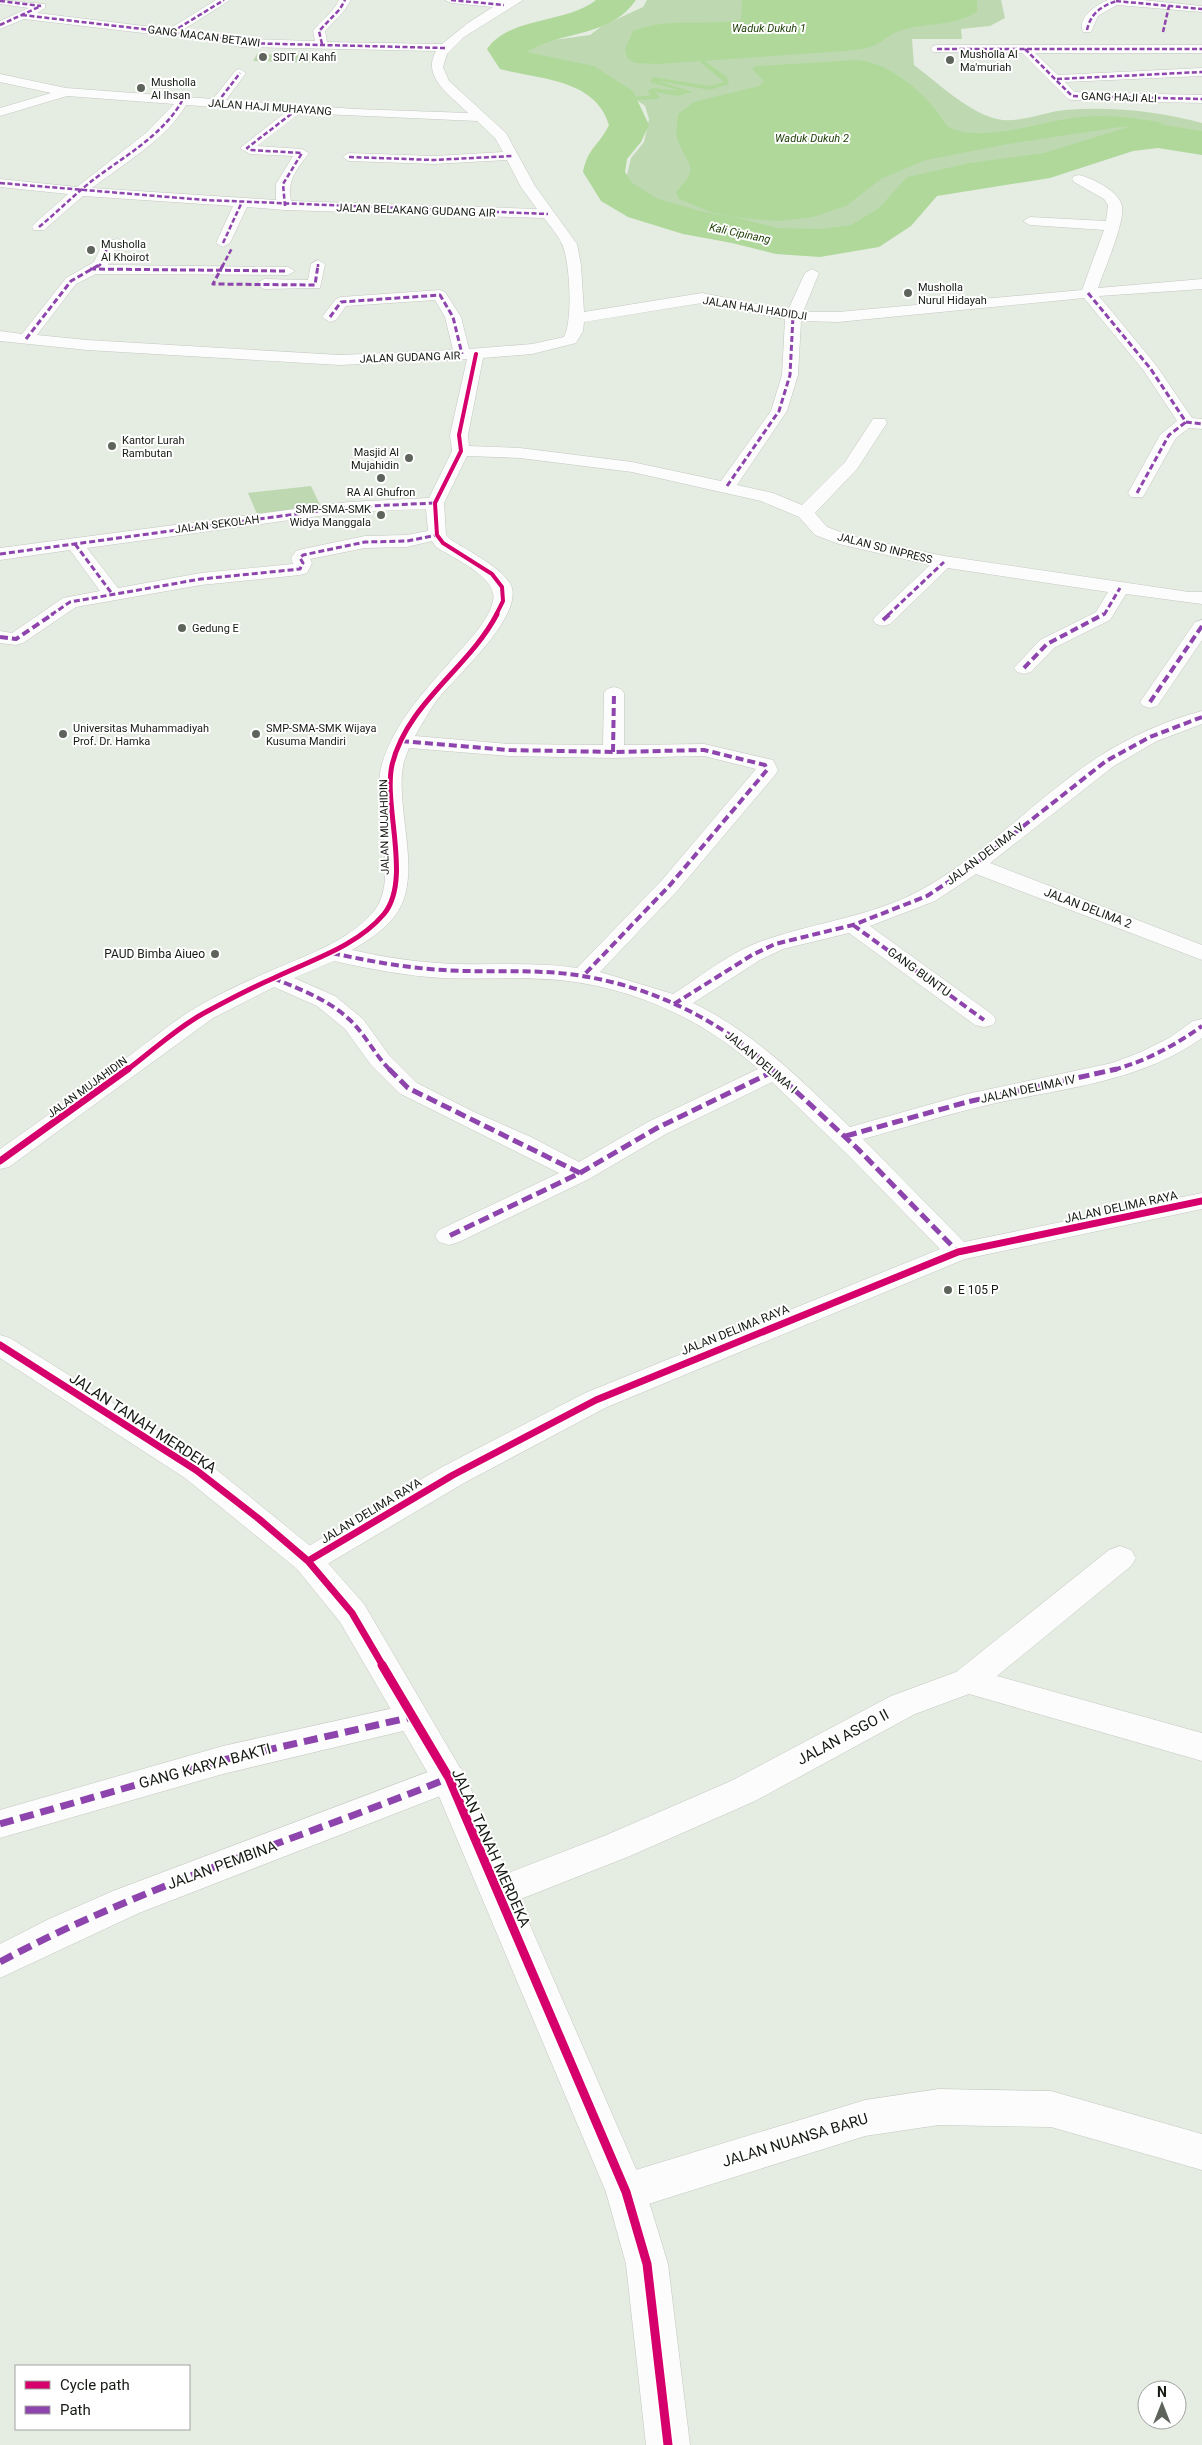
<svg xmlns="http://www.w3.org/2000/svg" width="1202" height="2445" viewBox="0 0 1202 2445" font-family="Roboto,sans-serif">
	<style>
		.green { fill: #bed9b2 }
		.water { fill: #b0d89b }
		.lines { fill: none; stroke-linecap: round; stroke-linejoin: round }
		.stream { fill: #b0d89b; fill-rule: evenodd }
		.river { fill: #b0d89b; fill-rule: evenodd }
		.minor-casing { stroke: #c3c8c0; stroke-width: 1 }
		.tertiary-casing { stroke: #c3c8c0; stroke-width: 1 }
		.minor { fill: #fbfcfb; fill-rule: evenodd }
		.tertiary { fill: #fbfcfb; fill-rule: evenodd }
		.quiet-far4 { stroke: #8e44ad; stroke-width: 2.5; stroke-dasharray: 5 2.5; stroke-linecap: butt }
		.quiet-far3 { stroke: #8e44ad; stroke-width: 3; stroke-dasharray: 6 3; stroke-linecap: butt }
		.quiet-far2 { stroke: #8e44ad; stroke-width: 4; stroke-dasharray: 8 4; stroke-linecap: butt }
		.quiet-far1 { stroke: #8e44ad; stroke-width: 5; stroke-dasharray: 11 5; stroke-linecap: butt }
		.quiet { stroke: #8e44ad; stroke-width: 7; stroke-dasharray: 14 7; stroke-linecap: butt }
		.cycleway-far3-casing { stroke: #fff; stroke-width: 5.5 }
		.cycleway-far2-casing { stroke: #fff; stroke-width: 8 }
		.cycleway-far1-casing { stroke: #fff; stroke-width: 10 }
		.cycleway-casing { stroke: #fff; stroke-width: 12 }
		.cycleway-far3 { stroke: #d6006c; stroke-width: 4 }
		.cycleway-far2 { stroke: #d6006c; stroke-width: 5 }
		.cycleway-far1 { stroke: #d6006c; stroke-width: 7 }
		.cycleway { stroke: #d6006c; stroke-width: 9 }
		.poi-dot { fill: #5e645b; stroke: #fff; stroke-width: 2 }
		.labels { text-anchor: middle; stroke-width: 4; stroke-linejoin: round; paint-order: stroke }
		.far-water-label { font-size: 11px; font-style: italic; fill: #1f4106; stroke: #fff }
		.far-street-label { font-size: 11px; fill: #151a13; stroke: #fff }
		.far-poi-label { font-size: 11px; fill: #151a13; stroke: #fff; text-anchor: start }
		.street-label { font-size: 12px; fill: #151a13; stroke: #fff }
		.poi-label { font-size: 12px; fill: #151a13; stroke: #fff; text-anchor: end }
		.near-street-label { font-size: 15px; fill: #151a13; stroke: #fff }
	</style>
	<rect width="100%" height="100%" fill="#e5ece2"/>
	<path class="green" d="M647,0H1001L1005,18L990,26L961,29L962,39H912L914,65C938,83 968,112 997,119C1018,124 1044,112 1065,110C1111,106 1158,111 1202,123V137L1171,132H1130L1053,156L959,170L922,180L901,190L882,210L868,221L841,228L799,233L764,232L721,225L666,206L633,189L627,175L631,158L644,142L649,119L645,106L595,70L534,63L514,56L517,48L539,42L590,35L602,26L643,7Z
		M257,54L322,55L316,63L253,61Z
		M311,486L321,507L257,514L248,493Z"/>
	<path class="water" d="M742,0H977V12C951,27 929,22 902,30C892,33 887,38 879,43C869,49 856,50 845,51L658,64L635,63L627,58L625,49L633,31C668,17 705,26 741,20Z
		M857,60C887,62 917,87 936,110C943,118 944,127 956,130C993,141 1044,120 1081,117C1108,114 1137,118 1164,123L1156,126L1120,127L1008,144L926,160L881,179L846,206L813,217L779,221L742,218L710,212L679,199L676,192C702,164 687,168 677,138C675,131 678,121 678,114L694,102L759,86L764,81L752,69L756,66Z"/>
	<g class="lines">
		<path class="stream" d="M702,59L727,77L729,84L710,90L658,81L693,92L677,96L655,92L660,97L657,99L619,101L616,99L651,95L647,91L653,88L681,91L650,82L653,77L710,86L724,82L700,62Z"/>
		<path class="river" d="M596,0H636C610,38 562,30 527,52L594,66L633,91L649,125L641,142L627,159L625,172L632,183L658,199L704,212L735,217L777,228L820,229L851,225L879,208L907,177L970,163L1044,153L1128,127L1158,124L1202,131V155L1158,148L1133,151L1050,178L937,196L911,226L879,247L820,257L776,254L732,243L683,234L628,217L601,201L583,172C588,147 599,146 609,125C596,79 539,79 500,69L487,49C510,16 566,24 596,0Z"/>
		<g class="minor-casing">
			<path id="minor" d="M0,0L45,4V8L37,13L169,29L216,0H230L183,30L240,39L315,41L313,31C321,20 334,12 339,0H351L344,11L325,31L327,42L442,44L468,23L493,7L451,3L445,0H523L464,37L447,54L443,67L449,81L506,133L535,186L577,244L581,265L584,312L702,293L788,310L805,273L812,269L819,273L803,312H838L1082,290L1104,230L1030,225L1023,221L1030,217L1106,221L1108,205L1104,199L1074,182L1072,179L1074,176L1079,175C1092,178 1119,191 1122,206C1125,223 1104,270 1098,288L1202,279V289L1099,296L1156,365L1192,418L1202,419V429L1189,428L1176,438L1143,497H1131L1128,493L1160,435L1177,421L1144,371L1084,298L838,322L801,321L798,375L787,411L737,485L773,493L802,505L845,462L873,419H885L887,423L857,469L815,513L827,527L851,536L944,556L1189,592H1202V604L1126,594L1110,620L1054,648L1031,672L1024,674L1017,672L1014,668L1040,640L1096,612L1108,592L948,568L890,624L883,626L876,624L873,620L876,616L930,565L839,544L815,535L799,517L761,501L632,472L520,458L467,456L444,503L446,535L450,539C466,550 506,569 512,588C520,620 456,676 437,700C429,711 422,724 415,736L509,744L603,745L604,693L607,689L614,687L621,689L624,693V745L704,744L773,760L778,770L775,775L678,890L600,972L673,994C703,975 734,949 768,939C818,922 872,916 919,891C985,855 1036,798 1098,757C1129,737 1167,720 1202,711V724L1157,741L1114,766L990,863L1202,945V960L976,874L935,901L870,926L993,1015L996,1020L993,1025L984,1027L975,1025L849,933L783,949L760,960L693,1003C754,1032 802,1081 850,1127L967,1094L1112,1063L1141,1052L1169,1038L1193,1021L1202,1019V1038C1142,1081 1066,1088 996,1103C951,1113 907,1127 863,1139L964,1242L1202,1193V1209L965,1259L607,1407L464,1483L319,1569L308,1573L297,1569L292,1561L297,1553L442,1467L585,1393L940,1249L848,1155L772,1082L666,1134L589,1179L459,1242L449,1245L439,1242L435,1236L439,1230L559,1173L399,1093L371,1065L345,1029L317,1006L274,987L213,1018L9,1167L0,1169V1149C43,1119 86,1088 129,1056C151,1040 173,1021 197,1007C219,994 244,982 268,972C304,956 348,942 374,911C401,878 370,804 382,764C394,724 423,692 450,662C464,645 488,623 493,601C499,578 453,558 436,547L432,541L407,547L365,548L310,559L312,563L307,573L300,575L201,585L76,607L23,643L16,645L0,643V631L12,633L63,598L100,591L70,550L0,560V548L348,502L429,498L452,451L450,435L467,359L340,365L87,350L0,341V331L22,334L66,278L94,262L104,241L118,239L125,243L123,246L115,248L108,265L288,267L295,271L288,275L96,274L76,284L37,335L87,340L340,355L453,350L445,317L435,300L346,306L336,320L330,322L322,317L336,299L341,297L440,290L445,292L461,317L469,349L532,344L564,337C573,321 570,260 562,244C558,235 550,226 544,218L285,210L247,207L230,243L223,247L216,243L233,206L83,196L44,230H34L32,227L34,224L68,194L0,187V179L77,187L147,132L174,104L67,96L0,116V108L51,93L0,82V74L66,88L213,99L236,70L240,69L246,73L226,100L355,109L468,113C451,96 421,77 436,51L240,47L220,42L24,19L0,29V21L29,8L0,4ZM186,105L286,112L240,148L250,154L293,156L276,184V200L92,188C122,165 168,138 186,105ZM300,113L477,121L495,138L503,152L434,156L349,153L342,157L349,161L434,164L507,160L521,187L537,209L291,201C286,181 298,168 309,153L302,149L257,146ZM702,303L785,319L782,375L771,411L721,481L632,462L520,448L469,446L468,435L483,358L532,354L576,343L583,331L584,322ZM426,509L428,531L407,535L365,536L303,549L296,551L291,558L293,564L201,573L118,588L87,548L348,512ZM409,748L509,756L613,758L704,756L756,769L662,880L577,968C538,962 498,965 458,964C423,963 387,958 352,950C367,941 383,931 394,917C425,879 395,811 403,766C404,760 407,754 409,748ZM334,961C370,969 406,976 443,978C485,980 527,976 568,981C638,990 706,1021 758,1069L648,1122L579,1162L531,1137L474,1112L417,1083L389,1055L363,1019L335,996L294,978Z
				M1108,0H1142L1202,6V12L1117,5L1098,16L1091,32H1083C1077,17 1096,5 1108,0Z
				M937,45H1202V53H1035L1058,75L1202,68V76L1065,82L1075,92L1202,95V103L1072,100L1068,99L1022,53L933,52L931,49L933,46Z
				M318,260L325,264L320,288L264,289L256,284L264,279L308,280L311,264Z
				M1202,620V640L1160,702L1157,706L1150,708L1143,706L1140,702L1195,622Z
				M1120,1546L1131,1550L1136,1558L1131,1566L997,1676L1202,1733V1761L969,1694L915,1714L755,1801L630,1856L498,1908L485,1904L480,1893L485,1882L604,1836L731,1781L891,1696L956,1672L1109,1550Z
				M412,1704L424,1708L429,1717L424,1726L223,1774L0,1838V1810L223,1746Z
				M449,1764L461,1768L466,1778L461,1788L139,1913L0,1978V1944L49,1919L113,1891Z
				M939,2089L1051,2091L1202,2134V2170L1051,2127L939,2125L865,2136L626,2211L612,2205L606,2192L612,2179L626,2173L865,2100Z"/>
		</g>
		<g class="tertiary-casing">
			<path id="tertiary" d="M0,1335L10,1338L207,1462L319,1553L364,1604L466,1778L646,2192L668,2264L690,2445H646L626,2264L606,2192L433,1782L340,1622L297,1569L185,1478L0,1358Z"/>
		</g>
		<use href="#minor" class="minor"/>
		<use href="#tertiary" class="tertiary"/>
		<path class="quiet-far4" d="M451,0L504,5
			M0,1L41,6
			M1116,1L1202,9
			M22,15L220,38L240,43L445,48
			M0,25L41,6
			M1087,30C1091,12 1102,6 1119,0
			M172,32L224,0
			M1163,32L1169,6
			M322,44L319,31L340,9L345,0
			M937,49H1202
			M1025,49L1072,96L1202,99
			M1057,79L1202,72
			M217,103L240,73
			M349,157L434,160L512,156
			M0,183L205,200L548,214
			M285,206L283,184L302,153L250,150L247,148L299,108
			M39,227C56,213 71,198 88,184C119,159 162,137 182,101
			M223,243L241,204
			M97,267L100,265L109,244L118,243
			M222,267L232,248
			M318,267V264"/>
		<path class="quiet-far3" d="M223,265L213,284L315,285L318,265
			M90,269L288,271
			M1088,293L1150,368L1186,422L1202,424
			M330,317L341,302L440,295L453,317L462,354
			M26,339L71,281L99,265
			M727,486L779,411L790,375L793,316
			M1137,493L1169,435L1186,422
			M75,544L113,595
			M0,554L348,507L435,503
			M51,615L70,602L201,579L300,569L303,563L300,558L303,555L365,542L407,541L437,535
			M888,615L944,562
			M1104,615L1120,588"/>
		<path class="quiet-far2" d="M883,620L890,614
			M0,637L16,639L53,614
			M1024,668L1047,644L1104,614
			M1150,702L1202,626
			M401,741L509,750L613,752L704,750L765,765L767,770L670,885L583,976
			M613,752L614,693
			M853,925L984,1020
			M332,953C369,961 406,968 444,970C485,973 527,969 569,974C646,984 717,1017 774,1070
			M273,978C302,990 332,1001 354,1024C367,1038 376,1056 390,1070
			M674,1004L752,955L775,944L853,925L927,896L974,865L1106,761L1150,737L1202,717
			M1113,1070C1146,1061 1174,1046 1202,1026"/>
		<path class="quiet-far1" d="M389,1069L408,1088L580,1173L449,1236
			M772,1069L858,1149L958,1252
			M846,1136L967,1102L1117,1069
			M580,1173L657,1128L774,1071"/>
		<path class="quiet" d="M0,1824L223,1760L412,1717
			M0,1962C142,1885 300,1839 449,1778"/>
		<g class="cycleway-far3-casing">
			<path id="cycleway-far3" d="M476,354L459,435L461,451L435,503L437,535L443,543L492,574L502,587L503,601L496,615"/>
		</g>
		<g class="cycleway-far2-casing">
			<path id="cycleway-far2" d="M127,1070C152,1051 178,1027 206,1012C228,1000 251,988 274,978C311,960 356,947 384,914C412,880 383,806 392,765C407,703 469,668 497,614"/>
		</g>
		<g class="cycleway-far1-casing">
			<path id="cycleway-far1" d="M0,1161L128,1069
				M0,1345L196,1470L259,1519L308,1561L352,1613L383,1666
				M308,1561L453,1475L596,1400L958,1252L1202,1201"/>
		</g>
		<g class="cycleway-casing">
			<path id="cycleway" d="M382,1665L449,1778L626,2192L647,2264L668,2445"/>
		</g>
		<use href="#cycleway-far3" class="cycleway-far3"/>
		<use href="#cycleway-far2" class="cycleway-far2"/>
		<use href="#cycleway-far1" class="cycleway-far1"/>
		<use href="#cycleway" class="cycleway"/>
	</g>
	<g class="poi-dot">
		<circle cx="263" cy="57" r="5"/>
		<circle cx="950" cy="60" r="5"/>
		<circle cx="141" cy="88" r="5"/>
		<circle cx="91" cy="250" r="5"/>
		<circle cx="908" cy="293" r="5"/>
		<circle cx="112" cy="446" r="5"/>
		<circle cx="409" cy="458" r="5"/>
		<circle cx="381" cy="478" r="5"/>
		<circle cx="381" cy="515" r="5"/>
		<circle cx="182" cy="628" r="5"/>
		<circle cx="63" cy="734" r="5"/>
		<circle cx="256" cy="734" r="5"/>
		<circle cx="215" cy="954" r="5"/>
		<circle cx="948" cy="1290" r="5"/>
	</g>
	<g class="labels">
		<g class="far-water-label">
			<text x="769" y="32">Waduk Dukuh 1</text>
			<text x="812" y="142">Waduk Dukuh 2</text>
			<text transform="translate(740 233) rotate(12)" y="4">Kali Cipinang</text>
		</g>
		<g class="far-street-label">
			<text transform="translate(204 36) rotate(7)" y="4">GANG MACAN BETAWI</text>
			<text transform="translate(1119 97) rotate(2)" y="4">GANG HAJI ALI</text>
			<text transform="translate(270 107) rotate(4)" y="4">JALAN HAJI MUHAYANG</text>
			<text transform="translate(416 210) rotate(2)" y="4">JALAN BELAKANG GUDANG AIR</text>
			<text transform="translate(755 308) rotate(9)" y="4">JALAN HAJI HADIDJI</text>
			<text transform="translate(410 357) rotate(-2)" y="4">JALAN GUDANG AIR</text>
			<text transform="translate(217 524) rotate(-7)" y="4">JALAN SEKOLAH</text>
			<text transform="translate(885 548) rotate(14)" y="4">JALAN SD INPRESS</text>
			<text transform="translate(384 827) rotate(-91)" y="4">JALAN MUJAHIDIN</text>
			<text transform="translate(87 1087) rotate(-36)" y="4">JALAN MUJAHIDIN</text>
		</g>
		<g class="far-poi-label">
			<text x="960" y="58">Musholla Al<tspan x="960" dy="13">Ma'muriah</tspan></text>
			<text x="273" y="61">SDIT Al Kahfi</text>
			<text x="151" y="86">Musholla<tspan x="151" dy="13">Al Ihsan</tspan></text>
			<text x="101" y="248">Musholla<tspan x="101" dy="13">Al Khoirot</tspan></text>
			<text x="918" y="291">Musholla<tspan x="918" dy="13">Nurul Hidayah</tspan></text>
			<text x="122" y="444">Kantor Lurah<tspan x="122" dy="13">Rambutan</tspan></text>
			<text x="399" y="456" text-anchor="end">Masjid Al<tspan x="399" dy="13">Mujahidin</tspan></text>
			<text x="381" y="496" text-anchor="middle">RA Al Ghufron</text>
			<text x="371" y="513" text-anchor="end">SMP-SMA-SMK<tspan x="371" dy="13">Widya Manggala</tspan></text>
			<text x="192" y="632">Gedung E</text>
			<text x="73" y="732">Universitas Muhammadiyah<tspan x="73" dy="13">Prof. Dr. Hamka</tspan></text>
			<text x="266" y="732">SMP-SMA-SMK Wijaya<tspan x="266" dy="13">Kusuma Mandiri</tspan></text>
		</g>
		<g class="street-label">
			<text transform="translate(985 854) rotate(-37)" y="4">JALAN DELIMA V</text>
			<text transform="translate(1088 908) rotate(21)" y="4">JALAN DELIMA 2</text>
			<text transform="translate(919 972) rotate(36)" y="4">GANG BUNTU</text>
			<text transform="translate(761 1062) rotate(40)" y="4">JALAN DELIMA I</text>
			<text transform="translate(1028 1089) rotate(-12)" y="4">JALAN DELIMA IV</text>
			<text transform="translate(1121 1207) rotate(-12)" y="4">JALAN DELIMA RAYA</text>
			<text transform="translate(735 1330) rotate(-22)" y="4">JALAN DELIMA RAYA</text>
			<text transform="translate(371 1511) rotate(-31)" y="4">JALAN DELIMA RAYA</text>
		</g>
		<g class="poi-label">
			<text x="205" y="958">PAUD Bimba Aiueo</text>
			<text x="958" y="1294" text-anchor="start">E 105 P</text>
		</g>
		<g class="near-street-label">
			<text transform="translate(143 1423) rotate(33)" y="5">JALAN TANAH MERDEKA</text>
			<text transform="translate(843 1737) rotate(-28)" y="5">JALAN ASGO II</text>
			<text transform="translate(205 1766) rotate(-15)" y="5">GANG KARYA BAKTI</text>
			<text transform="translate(491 1848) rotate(66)" y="5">JALAN TANAH MERDEKA</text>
			<text transform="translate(222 1865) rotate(-20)" y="5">JALAN PEMBINA</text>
			<text transform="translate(795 2140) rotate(-17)" y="5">JALAN NUANSA BARU</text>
		</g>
	</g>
	<rect x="15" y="2365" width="175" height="65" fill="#ffffff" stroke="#a1a3a1"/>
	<rect x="25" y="2381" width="25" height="8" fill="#d6006c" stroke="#a1a3a1"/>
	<text x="60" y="2390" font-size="15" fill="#151a13">Cycle path</text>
	<rect x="25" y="2406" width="25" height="8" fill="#8e44ad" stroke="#a1a3a1"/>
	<text x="60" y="2415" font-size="15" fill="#151a13">Path</text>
	<g transform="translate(1162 2405)"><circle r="24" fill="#ffffff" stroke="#a1a3a1"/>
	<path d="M0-4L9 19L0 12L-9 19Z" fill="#5e645b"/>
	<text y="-8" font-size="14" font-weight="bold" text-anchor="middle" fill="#151a13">N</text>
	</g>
</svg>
